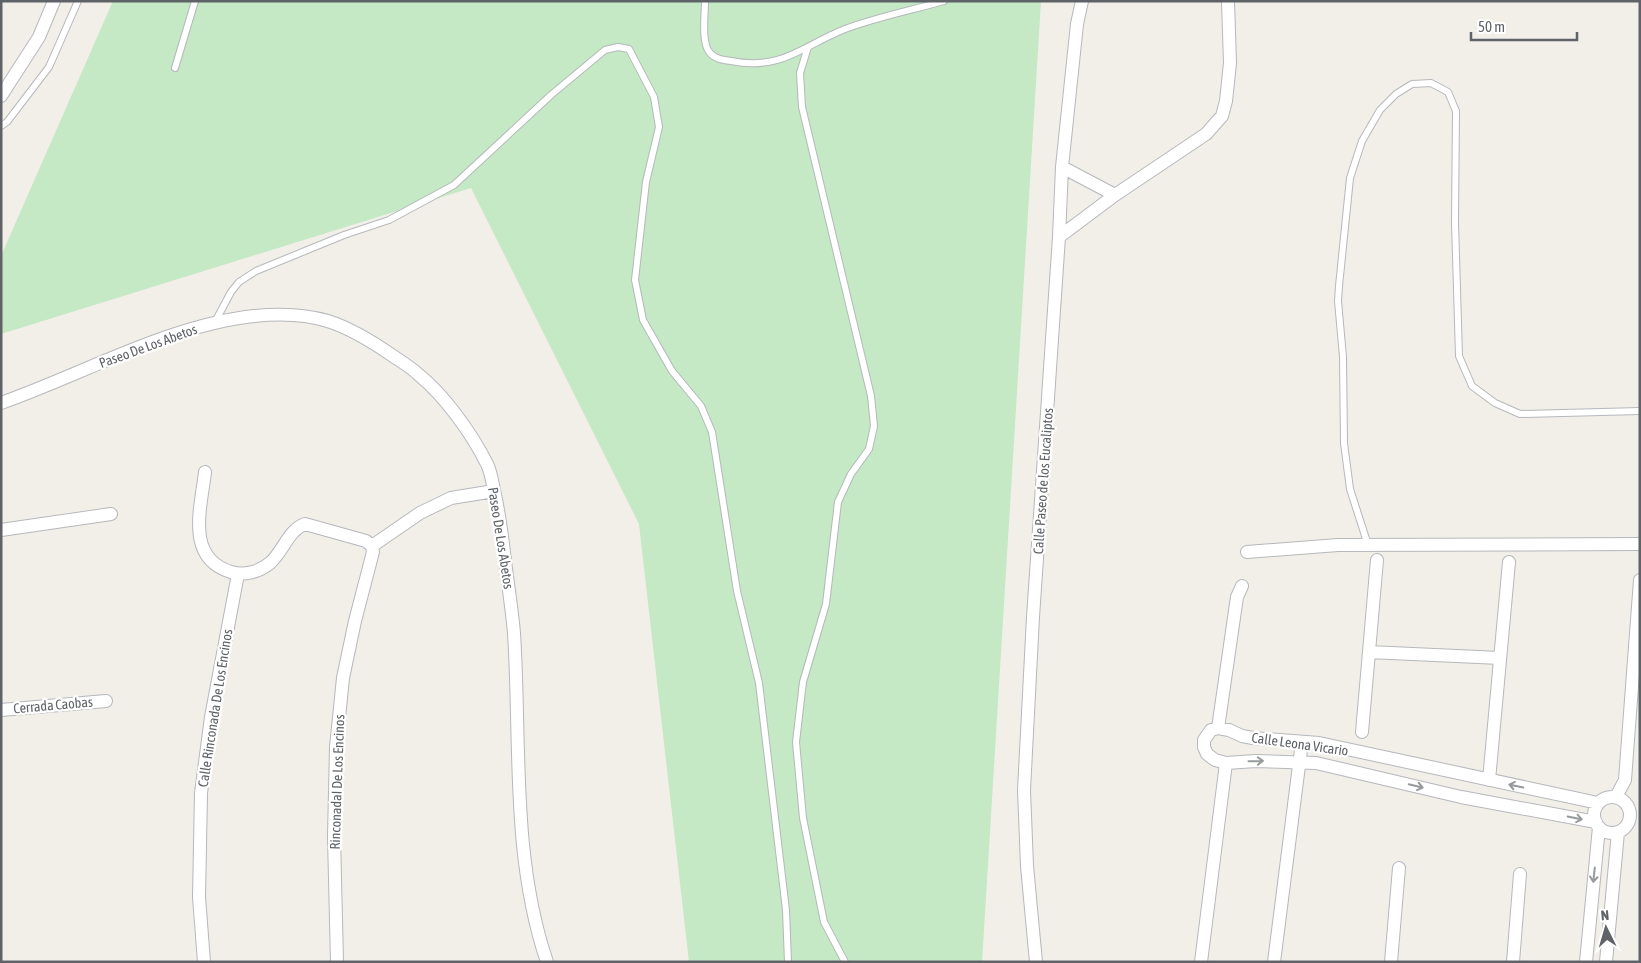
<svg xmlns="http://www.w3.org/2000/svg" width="1641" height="963" viewBox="0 0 1641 963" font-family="'Asap Condensed',sans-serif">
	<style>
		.green { fill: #c5e8c5 }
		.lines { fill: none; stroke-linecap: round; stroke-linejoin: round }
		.service-casing { stroke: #b5b8bc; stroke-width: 8 }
		.minor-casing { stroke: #b5b8bc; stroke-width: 14 }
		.service { stroke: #fff; stroke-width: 6 }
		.minor { stroke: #fff; stroke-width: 12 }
		.oneway { stroke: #979a9d }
		.labels { text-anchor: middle; stroke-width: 4.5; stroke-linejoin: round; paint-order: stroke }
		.street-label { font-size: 14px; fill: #5f6368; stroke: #fff }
	</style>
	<rect width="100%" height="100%" fill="#f1efe8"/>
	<path class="green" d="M113,1H1041L982,962H689L639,524L471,188L1,334V256Z"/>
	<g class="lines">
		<g class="service-casing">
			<path id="service" d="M705,1C705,14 701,44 710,53C715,59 723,60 731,61C782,71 802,46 845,29C877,17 912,10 944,1
				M808,47L800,73L802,107L871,396L874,426L869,449L851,474L838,502L826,604L803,682L796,742L803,818L824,922L845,962
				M175,68L195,1
				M1,126L7,122L49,67L78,1
				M215,322L231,292L239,282L256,271L344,235L389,220L454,185L551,95L605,50L618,47L629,49L654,97L659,127L646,182L635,280L643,320L672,371L701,406L712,432L737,591L759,683L786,910L788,962
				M1368,545L1350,489L1344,443L1343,357L1338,301L1339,286L1350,178L1362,141L1380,110L1396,94L1412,84L1431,83L1448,92L1456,111L1455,222L1459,356L1472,386L1495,403L1520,414L1640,411"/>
		</g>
		<g class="minor-casing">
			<path id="minor" d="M1,96L39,37L54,1
				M1062,167L1115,195
				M1059,237L1115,195L1206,134L1222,116L1226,101L1230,63L1228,1
				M1,403C81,375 169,325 254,316C314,310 344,322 393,356C402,362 412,368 419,375C445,396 472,434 487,464C491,472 492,481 494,490C500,516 503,542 506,569C509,590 512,611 514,633C521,743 511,856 547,962
				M205,472C201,508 185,558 231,572C244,576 259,572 270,563C283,552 288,530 305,524L366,541L372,546
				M1,530L111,514
				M372,546L420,513L451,498L494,491
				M1247,552L1338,545L1640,544
				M1369,652L1500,658
				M1,710L106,701
				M1218,728L1237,597L1242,586
				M1362,732L1377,560
				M1489,780L1509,562
				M1616,797L1625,780L1640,580
				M1594 815a18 18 0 1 1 36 0a18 18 0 1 1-36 0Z
				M1596,822L1461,797L1316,763L1256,761L1226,763L1215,760L1207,754L1204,747V740L1211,730L1218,728L1229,730L1242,736L1253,738L1319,743L1598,803
				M204,962L199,897L201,793L211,717L238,574
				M337,962L334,837L336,747L343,678L355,621L373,552L372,546
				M1036,962L1027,866L1024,790L1033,617L1059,237L1062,167L1077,24L1082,1
				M1201,962L1226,763
				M1274,962L1302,742
				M1391,962L1399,868
				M1513,962L1520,874
				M1586,962L1599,827
				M1606,962L1618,832"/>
		</g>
		<use href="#service" class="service"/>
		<use href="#minor" class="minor"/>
	</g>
	<defs><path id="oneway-shaft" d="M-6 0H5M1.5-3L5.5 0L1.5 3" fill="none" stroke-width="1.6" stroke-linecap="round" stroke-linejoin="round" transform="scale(1.25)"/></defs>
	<g class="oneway">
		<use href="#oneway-shaft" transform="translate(1256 761) rotate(-1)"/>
		<use href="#oneway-shaft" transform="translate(1416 786) rotate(13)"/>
		<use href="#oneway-shaft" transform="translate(1516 786) rotate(-168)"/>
		<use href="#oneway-shaft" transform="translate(1575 818) rotate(11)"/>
		<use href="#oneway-shaft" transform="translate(1594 875) rotate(96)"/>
	</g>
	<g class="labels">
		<g class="street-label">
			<text transform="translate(148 346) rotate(-20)" y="5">Paseo De Los Abetos</text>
			<text transform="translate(1043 481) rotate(-86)" y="5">Calle Paseo de los Eucaliptos</text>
			<text transform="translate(501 538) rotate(81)" y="5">Paseo De Los Abetos</text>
			<text transform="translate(53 705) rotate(-5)" y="5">Cerrada Caobas</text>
			<text transform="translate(215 708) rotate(-81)" y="5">Calle Rinconada De Los Encinos</text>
			<text transform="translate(1300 744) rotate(8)" y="5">Calle Leona Vicario</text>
			<text transform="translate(337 782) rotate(-88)" y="5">RinconadaI De Los Encinos</text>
		</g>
	</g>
	<rect width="1641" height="963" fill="none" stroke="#5f6368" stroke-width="5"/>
	<g transform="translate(1606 928) rotate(355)" stroke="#ffffff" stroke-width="4" paint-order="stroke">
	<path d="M0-4L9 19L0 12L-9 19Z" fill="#5f6368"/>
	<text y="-8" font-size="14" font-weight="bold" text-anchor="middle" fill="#5f6368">N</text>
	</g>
	<path d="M1471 32v8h106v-8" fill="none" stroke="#5f6368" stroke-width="2.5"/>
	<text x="1478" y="32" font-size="15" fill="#5f6368" stroke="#ffffff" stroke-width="4" paint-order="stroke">50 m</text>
</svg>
